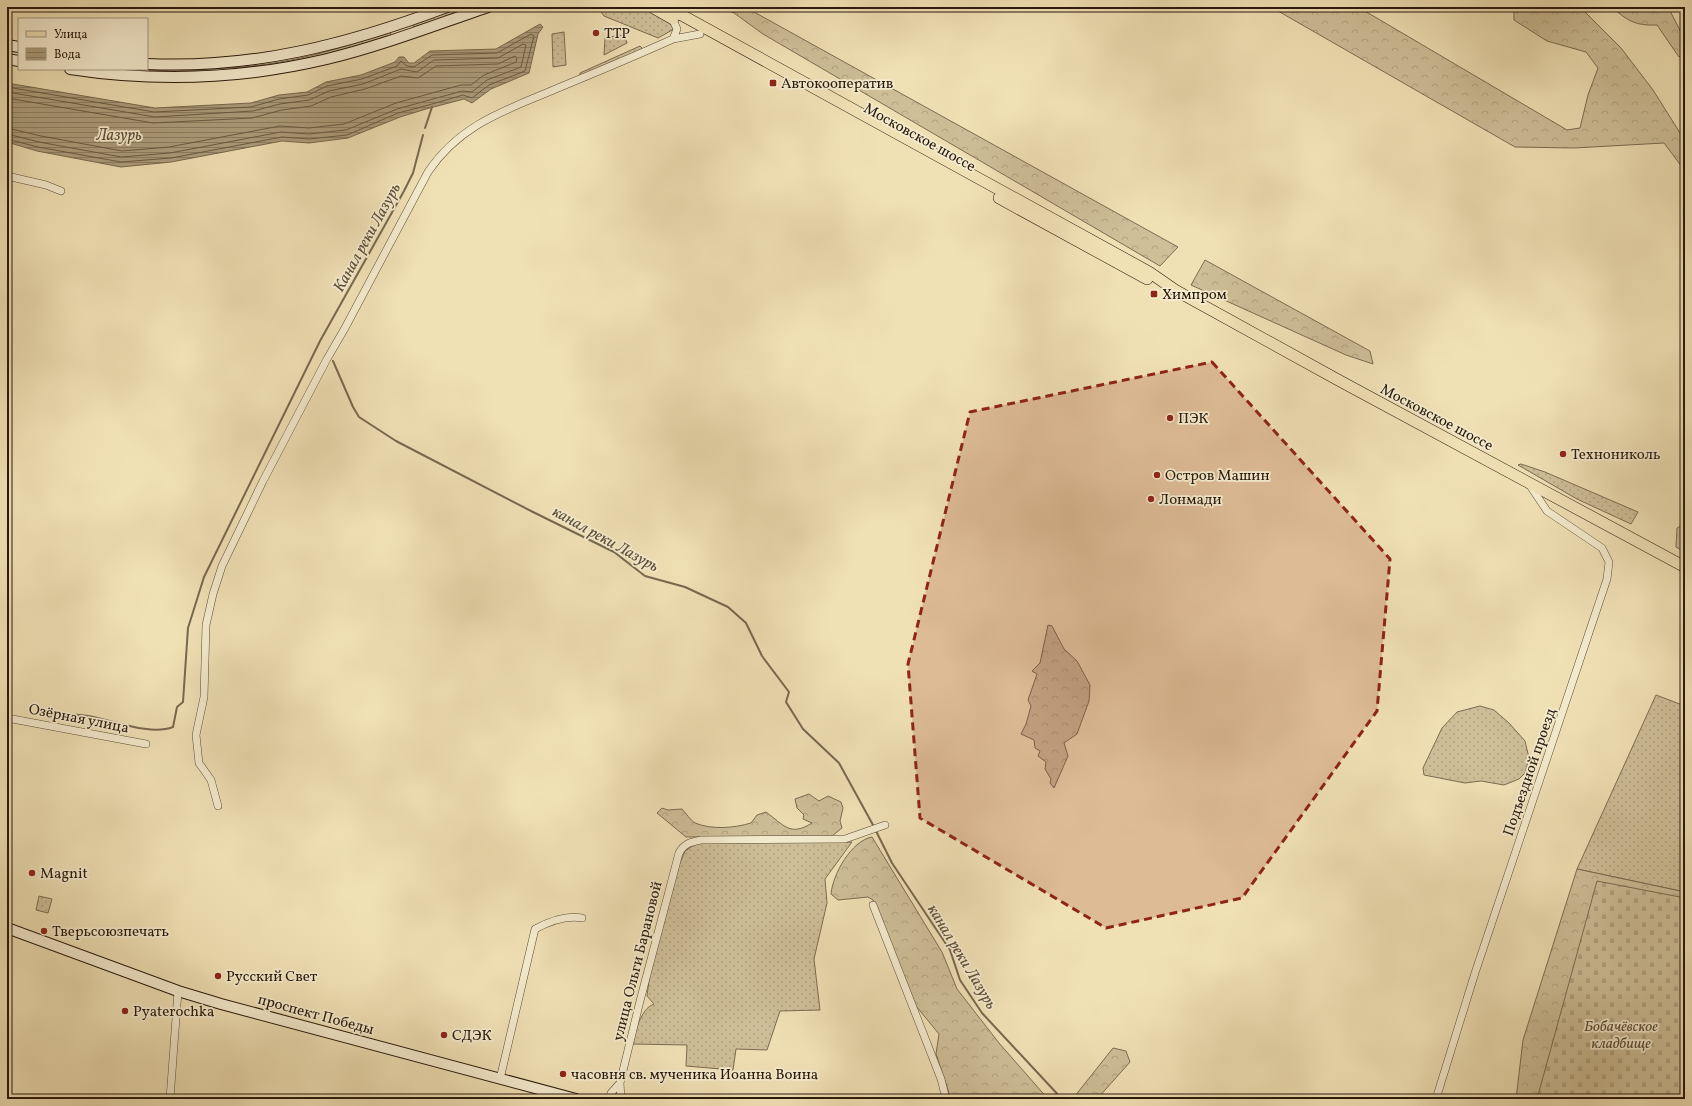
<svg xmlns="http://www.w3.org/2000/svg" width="1692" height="1106" viewBox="0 0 1692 1106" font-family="Vollkorn,serif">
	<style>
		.grass { fill: url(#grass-dots); stroke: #7b6c52 }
		.forest { fill: url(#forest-crowns); stroke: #7b6c52 }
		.cemetery { fill: url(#cemetery-stones); stroke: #7b6c52 }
		.water { fill: url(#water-rules); stroke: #77684f }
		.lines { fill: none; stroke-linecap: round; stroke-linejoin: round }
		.shore { stroke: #6a5b44; stroke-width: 1 }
		.stream { stroke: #77684f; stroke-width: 2 }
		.street-casing { stroke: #5a4b36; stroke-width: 8 }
		.secondary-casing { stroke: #28190c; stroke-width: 12 }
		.primary-casing { stroke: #28190c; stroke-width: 12 }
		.street { stroke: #f5eccf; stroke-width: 7 }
		.secondary { stroke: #f5eccf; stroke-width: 10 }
		.primary { stroke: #f0e1b5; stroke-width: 11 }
		.marked { fill: #8f2418; fill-opacity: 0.2; stroke: #8f2418; stroke-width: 3; stroke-dasharray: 8 5; stroke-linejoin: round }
		.poi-dot { fill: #8f2418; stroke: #f5eccf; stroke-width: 1.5 }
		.labels { text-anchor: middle; stroke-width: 3.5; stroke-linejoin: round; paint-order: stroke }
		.poi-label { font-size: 15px; fill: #28190c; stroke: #f5eccf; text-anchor: start }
		.street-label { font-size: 15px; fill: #28190c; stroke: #f5eccf }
		.park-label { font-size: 15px; font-style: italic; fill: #5a4b36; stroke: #f5eccf }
		.water-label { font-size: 16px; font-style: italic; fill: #5d4e39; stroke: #f5eccf }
	</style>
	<defs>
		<pattern id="grass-dots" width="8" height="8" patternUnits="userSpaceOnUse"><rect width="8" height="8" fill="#cebf98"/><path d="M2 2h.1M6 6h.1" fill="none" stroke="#b1a482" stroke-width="1.8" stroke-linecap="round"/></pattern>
		<pattern id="forest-crowns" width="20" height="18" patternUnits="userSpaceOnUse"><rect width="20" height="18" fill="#cebf98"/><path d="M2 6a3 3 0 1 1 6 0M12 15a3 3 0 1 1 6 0" fill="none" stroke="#b1a482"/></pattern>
		<pattern id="cemetery-stones" width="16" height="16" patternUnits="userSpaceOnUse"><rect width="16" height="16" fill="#cebf98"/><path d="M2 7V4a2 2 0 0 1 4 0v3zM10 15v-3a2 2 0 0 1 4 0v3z" fill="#b1a482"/></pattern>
		<pattern id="water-rules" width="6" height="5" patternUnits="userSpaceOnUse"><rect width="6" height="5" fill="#ac9d7c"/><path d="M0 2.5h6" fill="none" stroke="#8c7f64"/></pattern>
	</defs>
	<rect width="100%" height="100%" fill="#f0e1b5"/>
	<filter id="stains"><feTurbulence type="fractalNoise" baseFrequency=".005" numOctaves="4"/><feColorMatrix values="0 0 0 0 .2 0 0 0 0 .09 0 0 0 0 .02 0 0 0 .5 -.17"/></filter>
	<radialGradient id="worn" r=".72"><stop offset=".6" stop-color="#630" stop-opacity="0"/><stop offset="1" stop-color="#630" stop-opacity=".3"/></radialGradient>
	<path class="grass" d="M461,7H471L414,27L413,26L414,24Z
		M556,7H643L668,20L674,29L658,38L604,16L599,9L564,11Z
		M389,32L391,34L390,36C350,48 308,62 266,67C213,73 160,75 107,69C148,69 189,71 229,68C284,65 338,50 389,32Z
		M564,32L566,65L553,67L552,34Z
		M620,35L625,37L627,43L604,55L605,38Z
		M640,46L642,48L641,50L582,76L580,75V73Z
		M1521,464L1545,472L1638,512L1631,524L1577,499L1518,465Z
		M1656,695L1685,706V892L1577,869Z
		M1480,706L1494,710L1509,723L1525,741L1529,758L1525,773L1519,779L1504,785L1481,781L1465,783L1424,775L1423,768L1442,728L1457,712Z
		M852,842L825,879L827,903L814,959L820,1010L780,1011L767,1050L736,1049L733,1070L686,1066L687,1045L632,1044C636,1032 640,1009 654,1004L647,996L650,972L678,868L685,851L697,843Z
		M39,896L52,899L48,913L36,910Z"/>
	<path class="forest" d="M720,7H745L1178,247L1160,266L763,34L734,13Z
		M1271,7H1358L1567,130L1580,128L1588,95L1598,68L1586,52L1547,41L1514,20V7H1580L1621,48L1653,90L1682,136L1685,144V171L1664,143L1574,148L1515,147Z
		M1612,7H1668L1685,40V54L1679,57L1657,25C1636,26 1627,21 1612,7Z
		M1205,260L1370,351L1373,364L1346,355L1191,285Z
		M1685,524V552L1676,547L1677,528Z
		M1048,625L1052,626L1064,649L1077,661L1090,685L1089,701L1077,734L1064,743L1068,756L1054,788L1050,783L1051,779L1045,769L1046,762L1038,756L1040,751L1035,748L1034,740L1021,734L1026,724L1031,706L1028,700L1037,674L1032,671L1040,663Z
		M809,794L819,801L828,796L841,802L843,808L840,821L842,828L832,836L686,837L657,813L662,808L668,810L682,809C686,813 690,820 695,823C712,830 734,828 751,823L757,815L766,812C784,825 790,837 812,823L803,819L804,815L797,808L795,799Z
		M872,837L942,952L957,989L999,1043L1048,1099H951L936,1054L939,1034L916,1006L873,900L868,897L838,900L831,894C833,874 851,841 872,837Z
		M1577,869L1685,892V1099H1516L1523,1040Z
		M1113,1048L1126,1051L1130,1062L1097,1099H1070L1075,1096Z"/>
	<path class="cemetery" d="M1597,881L1685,898V1099H1537Z"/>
	<path class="water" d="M540,24L543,27L538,34L529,73L491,89L472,103L464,99L426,109L400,117L348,138L309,143L282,141L171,162L121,167L37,151L7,142V83L155,108L251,103L279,95L307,92L326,82L361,75L395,62L399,57H404L409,63H414L430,51L496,49Z"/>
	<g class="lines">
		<path class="shore" d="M7,87L154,112L251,107L279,99L308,95L327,86L362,79L397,66L401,61L407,66L414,67L432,55L497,53L531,34L534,36L525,71L489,85L472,98L463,95L425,106L398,113L347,135L309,139L282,137L171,158L121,162L38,147L7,139
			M7,92L155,117L253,111L280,104L309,100L329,91L363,84L401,69L417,72L434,60L498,58L523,44L526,45L521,67L487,80L472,92L462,91L397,109L346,130L309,134L281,132L170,153L121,157L39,142L7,134
			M7,98L153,123L252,118L282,110L311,106L331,97L365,89L401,76L418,78L436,66L498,64L515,56L517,58L516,62L484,75L471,85H461L396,103L344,124L309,128L280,126L169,147L122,151L41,136L7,128"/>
		<path class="stream" d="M425,128L432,107
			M333,361L353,407L359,417L396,441L533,512L614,552L645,576L685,587L728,607L746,623L762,656L789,692L786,702L803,729L839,763L873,825
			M45,713C59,714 74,714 88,716C113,720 150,736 173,727L177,707L183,702L188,628L204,577L320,341L404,191L413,173L423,135
			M876,831L892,863L950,950L960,980L982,1013L1062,1099"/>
		<g class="street-casing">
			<path id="street" d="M672,18L677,29L673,39
				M7,176L46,185L61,191
				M7,718L146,744
				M218,806L211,780L199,763L196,735L204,697L206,625L213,594L222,566L263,481L327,359L345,328L428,172C461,123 507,110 558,88C597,72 635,56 673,39L700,34
				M873,905L941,1079L946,1099
				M500,1079L535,929C548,922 567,915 582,918
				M170,1099L178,991
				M609,1099L611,1093L620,1083
				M621,1099L620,1083L640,1001L679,853C684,844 690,842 701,840L845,839L885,825
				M1436,1099L1475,973L1607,579L1609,562L1602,548L1547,511L1529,484"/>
		</g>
		<g class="secondary-casing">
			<path id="secondary" d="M7,45L19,47
				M7,59L19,61
				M147,64C254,69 349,44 447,7
				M70,69C155,82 243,79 327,59C381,46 435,25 488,7
				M7,928L178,991L221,1004L576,1099"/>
		</g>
		<g class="primary-casing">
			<path id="primary" d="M652,7L673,19
				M667,7L1149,272L1175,290L1340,381L1685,567
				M999,198L1147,279"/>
		</g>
		<use href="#street" class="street"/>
		<use href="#secondary" class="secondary"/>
		<use href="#primary" class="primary"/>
	</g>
	<path class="marked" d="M1212,362L1390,559L1377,711L1242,898L1106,928L920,818L908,664L970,412Z"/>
	<g class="poi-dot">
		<circle cx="596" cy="33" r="4"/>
		<rect x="769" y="79" width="8" height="8" rx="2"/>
		<rect x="1150" y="290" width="8" height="8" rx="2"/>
		<circle cx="1170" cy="418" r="4"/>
		<circle cx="1563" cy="454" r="4"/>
		<circle cx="1157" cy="475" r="4"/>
		<circle cx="1151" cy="499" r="4"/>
		<circle cx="32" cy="873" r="4"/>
		<circle cx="44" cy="931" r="4"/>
		<circle cx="218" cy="976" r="4"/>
		<circle cx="125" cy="1011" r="4"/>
		<circle cx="444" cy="1035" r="4"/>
		<circle cx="563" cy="1074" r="4"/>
	</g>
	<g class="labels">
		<g class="poi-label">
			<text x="604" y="38">ТТР</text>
			<text x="781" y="88">Автокооператив</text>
			<text x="1162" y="299">Химпром</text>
			<text x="1178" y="423">ПЭК</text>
			<text x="1571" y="459">Технониколь</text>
			<text x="1165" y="480">Остров Машин</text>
			<text x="1159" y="504">Лонмади</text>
			<text x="40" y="878">Magnit</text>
			<text x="52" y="936">Тверьсоюзпечать</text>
			<text x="226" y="981">Русский Свет</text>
			<text x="133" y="1016">Pyaterochka</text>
			<text x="452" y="1040">СДЭК</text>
			<text x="571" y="1079">часовня св. мученика Иоанна Воина</text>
		</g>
		<g class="street-label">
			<text transform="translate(920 137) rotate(29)" y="5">Московское шоссе</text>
			<text transform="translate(1437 417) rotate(28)" y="5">Московское шоссе</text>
			<text transform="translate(79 718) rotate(11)" y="5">Озёрная улица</text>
			<text transform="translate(1529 772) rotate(-71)" y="5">Подъездной проезд</text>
			<text transform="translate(637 961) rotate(-76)" y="5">улица Ольги Барановой</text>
			<text transform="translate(316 1014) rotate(15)" y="5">проспект Победы</text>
		</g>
		<g class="park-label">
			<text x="1621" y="1031">Бобачёвское<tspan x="1621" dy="17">кладбище</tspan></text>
		</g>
		<g class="water-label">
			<text x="119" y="140">Лазурь</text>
			<text transform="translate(366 237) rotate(-61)" y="6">Канал реки Лазурь</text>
			<text transform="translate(606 538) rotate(29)" y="6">канал реки Лазурь</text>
			<text transform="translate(963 956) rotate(59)" y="6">канал реки Лазурь</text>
		</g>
	</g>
	<rect width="1692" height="1106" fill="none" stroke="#f0e1b5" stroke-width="24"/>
	<rect x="8" y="8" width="1676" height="1090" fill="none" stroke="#28190c" stroke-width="2"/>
	<rect x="12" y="12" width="1668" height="1082" fill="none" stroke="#28190c"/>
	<rect x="18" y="18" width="130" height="52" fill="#f5eccf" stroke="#a39881"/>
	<rect x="26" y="31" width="20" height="6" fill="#f0e1b5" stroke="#a39881"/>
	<text x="54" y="38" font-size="12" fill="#28190c">Улица</text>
	<rect x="26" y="48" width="20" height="12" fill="url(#water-rules)" stroke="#a39881"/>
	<text x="54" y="58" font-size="12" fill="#28190c">Вода</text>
	<rect width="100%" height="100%" filter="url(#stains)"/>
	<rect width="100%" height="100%" fill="url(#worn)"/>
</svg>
